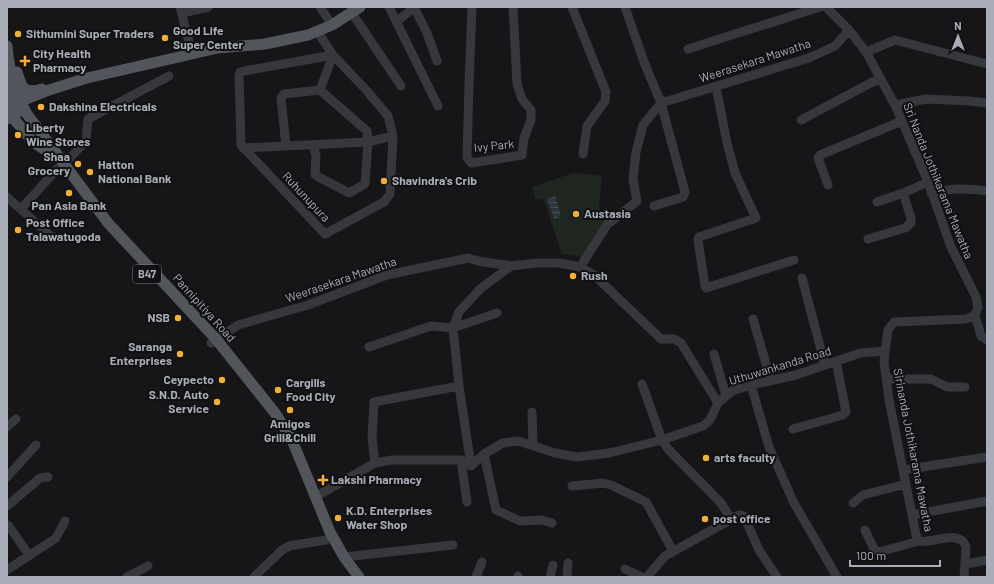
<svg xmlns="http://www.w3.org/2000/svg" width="994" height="584" viewBox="0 0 994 584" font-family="Barlow,sans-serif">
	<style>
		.garden { fill: #1e261f }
		.water { fill: url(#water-rules) }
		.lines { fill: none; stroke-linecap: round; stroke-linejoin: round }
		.minor { stroke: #37383d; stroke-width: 9 }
		.major { stroke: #53555c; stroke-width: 11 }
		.poi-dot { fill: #f2b134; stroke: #111113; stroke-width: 1.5 }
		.labels { text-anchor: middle; stroke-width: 4; stroke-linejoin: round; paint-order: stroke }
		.shield { fill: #111113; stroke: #7b7e86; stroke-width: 1 }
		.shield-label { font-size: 11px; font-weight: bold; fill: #a8adb8 }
		.poi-label { font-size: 12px; font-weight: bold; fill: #a8adb8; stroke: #111113; text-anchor: start }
		.street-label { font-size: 12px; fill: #a8adb8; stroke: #111113 }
	</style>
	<defs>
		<pattern id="water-rules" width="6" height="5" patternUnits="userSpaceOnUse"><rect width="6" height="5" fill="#2c353c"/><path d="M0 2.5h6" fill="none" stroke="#485056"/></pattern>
	</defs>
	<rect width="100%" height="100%" fill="#161618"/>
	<path class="garden" d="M573,173L602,176L599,208L610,219L585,257L562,254L543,198L536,200L532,187Z"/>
	<path class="water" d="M555,196L561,216L554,219L547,199Z"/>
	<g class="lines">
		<path class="minor" d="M180,7L192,54
			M320,7L332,25
			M389,7L438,106
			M414,7L427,33L437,61
			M472,7L469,85L467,157L471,163L522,155L524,138L531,120V110L522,99L517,84L513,7
			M572,7L606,92L605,101L587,126L583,154
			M625,7L644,62L661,103L685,192L683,197L654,206
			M826,7L849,30L866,52L895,105L928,182L951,247L976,297L978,307L975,315L966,319L894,322L888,330L885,351L884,362L889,400L916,535L919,541C934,544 960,528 966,547L964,577
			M182,13L208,7
			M352,13L401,86
			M397,21L415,7
			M317,31L333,55L368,92L388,116L393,136L390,194L384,202L325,234L241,145L239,76L240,72L244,71L333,55
			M688,49L820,7
			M866,52L895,40L987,64
			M716,87L727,143L735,173L756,218L699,237L698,240L705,286L706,288L709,287L794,260
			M320,90L333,55
			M895,105L926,99L969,101L987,103
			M801,120L880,78
			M313,145L316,156L315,175L349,193L365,184L368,142L367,131L320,90
			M286,146L281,98L284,94L320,90
			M243,148L368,142L393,136
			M64,164L86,141L88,119L169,76
			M828,185L818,158L820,155L902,121
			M931,193C952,188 966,188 987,191
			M7,197L52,237
			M877,202L903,193L928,182
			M21,209L58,168
			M868,239L905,228L911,223V218L903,193
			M580,267L607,225L637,201L633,179L636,152L643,125L661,103L809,58L835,46L849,30
			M802,278L825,365
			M975,315L981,336L987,340
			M753,319L771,381
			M211,343L238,325L308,305L387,275L468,258L478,261L511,266L537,263H559L580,267L594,275L661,339H674L681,343L718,403
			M369,347L431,326L453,328L497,313
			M714,354L726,396
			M887,379H931L947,387H965
			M642,384L662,440L668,449L721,503L731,519
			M751,385L769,447L794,503L837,577
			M532,412L533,445
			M7,427L16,419
			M793,429L843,415L846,412L836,361
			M484,454L496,510L520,521L542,520L552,523
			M461,460L467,502
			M375,463L372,438L374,402L459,386
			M471,466L459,386L453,328L459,312L480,289L511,266
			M903,470L987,457
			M7,477L36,445
			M572,486L603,483L611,485L646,502L673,551
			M315,497L375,463L392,460H461L471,466L484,454L503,443L518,441L555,453L577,457L609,453L662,440L703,426L710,420L718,403L732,391L751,385L796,375L860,353L885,351
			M853,503L863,495L906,484
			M7,506L40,478L48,477
			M912,515L987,501
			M8,525L29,555
			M865,530L874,549L879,552L919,541
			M344,557L453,545
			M966,564L987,560
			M625,569L642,577
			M7,570L56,538L65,521
			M127,577L148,566
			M254,577L282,550L289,546L326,540
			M476,577L482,562
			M518,577V576
			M550,577L553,565
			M567,577L568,563
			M647,577L665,556L739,515L744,516L759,550L777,577"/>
		<path class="major" d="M7,46C9,70 14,92 27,114L108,223L216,339L275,413L292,440L330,532L344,557L359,577
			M17,72C22,88 23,94 42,89
			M7,88L10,99L18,112
			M7,110L19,102L49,90L87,78L218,48L265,44L308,35L332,25L360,7
			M7,118L14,119L33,142L44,149"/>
	</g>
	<g class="poi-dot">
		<circle cx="18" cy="34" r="4"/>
		<circle cx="165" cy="38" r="4"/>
		<path d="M23 55h4v4h4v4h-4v4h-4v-4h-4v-4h4z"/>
		<circle cx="41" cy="107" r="4"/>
		<circle cx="18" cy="135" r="4"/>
		<circle cx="78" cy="164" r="4"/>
		<circle cx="90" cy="172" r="4"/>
		<circle cx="384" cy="181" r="4"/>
		<circle cx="69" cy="193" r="4"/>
		<circle cx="576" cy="214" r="4"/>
		<circle cx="18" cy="230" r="4"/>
		<circle cx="573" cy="276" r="4"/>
		<circle cx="178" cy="318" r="4"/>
		<circle cx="180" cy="354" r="4"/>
		<circle cx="222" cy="380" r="4"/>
		<circle cx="278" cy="390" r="4"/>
		<circle cx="217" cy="402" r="4"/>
		<circle cx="290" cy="410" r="4"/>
		<circle cx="706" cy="458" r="4"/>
		<path d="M321 474h4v4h4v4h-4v4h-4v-4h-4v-4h4z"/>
		<circle cx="338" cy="518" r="4"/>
		<circle cx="705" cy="519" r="4"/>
	</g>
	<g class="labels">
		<rect class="shield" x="133" y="265" width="28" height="18" rx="3"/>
		<g class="shield-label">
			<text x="147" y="278">B47</text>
		</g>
		<g class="poi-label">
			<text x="173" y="35">Good Life<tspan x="173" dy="14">Super Center</tspan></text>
			<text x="26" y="38">Sithumini Super Traders</text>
			<text x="33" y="58">City Health<tspan x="33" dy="14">Pharmacy</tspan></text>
			<text x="49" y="111">Dakshina Electricals</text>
			<text x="26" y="132">Liberty<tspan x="26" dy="14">Wine Stores</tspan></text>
			<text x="70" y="161" text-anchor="end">Shaa<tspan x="70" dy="14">Grocery</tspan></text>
			<text x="98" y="169">Hatton<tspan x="98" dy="14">National Bank</tspan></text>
			<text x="392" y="185">Shavindra's Crib</text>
			<text x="69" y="210" text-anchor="middle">Pan Asia Bank</text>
			<text x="584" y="218">Austasia</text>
			<text x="26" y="227">Post Office<tspan x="26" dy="14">Talawatugoda</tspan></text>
			<text x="581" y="280">Rush</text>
			<text x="170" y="322" text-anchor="end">NSB</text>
			<text x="172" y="351" text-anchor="end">Saranga<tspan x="172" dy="14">Enterprises</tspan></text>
			<text x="214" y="384" text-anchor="end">Ceypecto</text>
			<text x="286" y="387">Cargills<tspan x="286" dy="14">Food City</tspan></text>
			<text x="209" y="399" text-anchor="end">S.N.D. Auto<tspan x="209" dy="14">Service</tspan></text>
			<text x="290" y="428" text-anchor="middle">Amigos<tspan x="290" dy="14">Grill&amp;Chill</tspan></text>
			<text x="714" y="462">arts faculty</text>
			<text x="331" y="484">Lakshi Pharmacy</text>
			<text x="346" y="515">K.D. Enterprises<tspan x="346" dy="14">Water Shop</tspan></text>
			<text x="713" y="523">post office</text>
		</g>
		<g class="street-label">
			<text transform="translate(755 61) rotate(-18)" y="4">Weerasekara Mawatha</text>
			<text transform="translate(494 146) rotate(-6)" y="4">Ivy Park</text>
			<text transform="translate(938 181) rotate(68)" y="4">Sri Nanda Jothikarama Mawatha</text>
			<text transform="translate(306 197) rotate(47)" y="4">Ruhunupura</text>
			<text transform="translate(341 280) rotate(-19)" y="4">Weerasekara Mawatha</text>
			<text transform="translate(204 308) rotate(48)" y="4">Pannipitiya Road</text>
			<text transform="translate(780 366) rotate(-17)" y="4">Uthuwankanda Road</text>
			<text transform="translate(913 450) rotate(79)" y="4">Sirinanda Jothikarama Mawatha</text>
		</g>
	</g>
	<rect width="994" height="584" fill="none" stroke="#a8adb8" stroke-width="16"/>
	<g transform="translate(958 36)" stroke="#111113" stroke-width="3" paint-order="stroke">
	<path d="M0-3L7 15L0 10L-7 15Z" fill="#a8adb8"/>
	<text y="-6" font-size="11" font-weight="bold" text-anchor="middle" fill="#a8adb8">N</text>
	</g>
	<path d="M850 560v6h90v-6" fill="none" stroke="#a8adb8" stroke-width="2"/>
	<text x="856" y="560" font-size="12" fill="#a8adb8" stroke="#111113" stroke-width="3" paint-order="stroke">100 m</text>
</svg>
